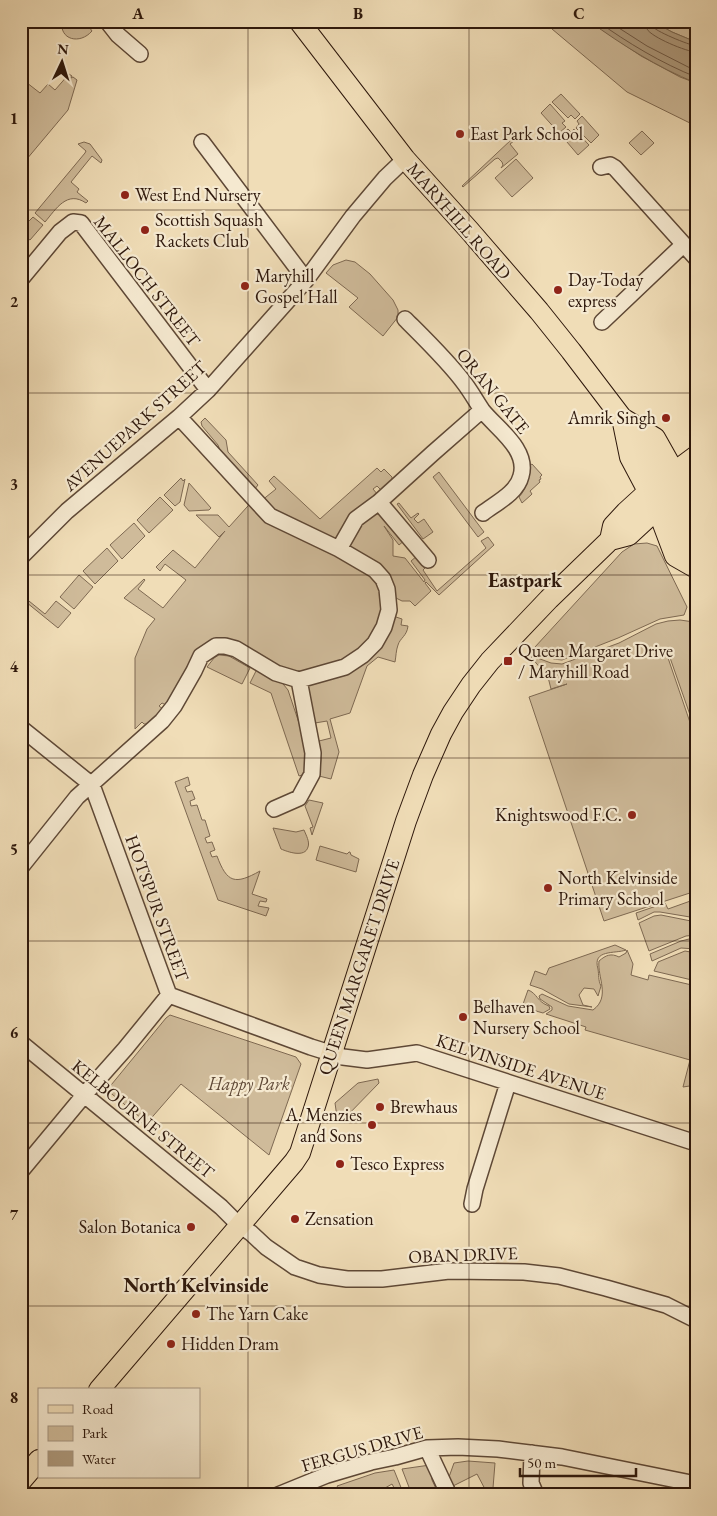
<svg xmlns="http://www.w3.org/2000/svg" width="717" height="1516" viewBox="0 0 717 1516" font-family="'EB Garamond',serif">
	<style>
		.green { fill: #cfbb9a; stroke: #7e6952 }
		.water { fill: #ae9a7d; stroke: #7a664f }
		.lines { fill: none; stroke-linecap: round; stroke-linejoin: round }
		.shore { stroke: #6e5844; stroke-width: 1 }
		.minor-casing { stroke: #5e4836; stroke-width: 18 }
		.major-casing { stroke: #2d170b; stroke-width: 22 }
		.minor { stroke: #f5e9d0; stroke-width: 15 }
		.major { stroke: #f0ddb7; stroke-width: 20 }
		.grid { fill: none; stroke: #2d170b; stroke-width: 1; stroke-opacity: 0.55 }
		.poi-dot { fill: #8f2418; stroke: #f5e9d0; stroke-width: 2 }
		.labels { text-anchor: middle; stroke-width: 4.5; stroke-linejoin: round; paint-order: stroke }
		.poi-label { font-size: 18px; fill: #2d170b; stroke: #f5e9d0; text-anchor: start }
		.street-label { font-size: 18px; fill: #2d170b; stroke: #f5e9d0 }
		.park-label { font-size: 18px; font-style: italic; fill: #5e4836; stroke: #f5e9d0 }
		.quarter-label { font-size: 20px; font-weight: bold; fill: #2d170b; stroke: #f5e9d0 }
		.neatline { fill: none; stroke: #2d170b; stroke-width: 2 }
		.grid-label { font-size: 16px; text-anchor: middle; font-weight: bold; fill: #2d170b }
	</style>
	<rect width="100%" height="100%" fill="#f0ddb7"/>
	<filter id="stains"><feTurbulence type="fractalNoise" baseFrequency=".004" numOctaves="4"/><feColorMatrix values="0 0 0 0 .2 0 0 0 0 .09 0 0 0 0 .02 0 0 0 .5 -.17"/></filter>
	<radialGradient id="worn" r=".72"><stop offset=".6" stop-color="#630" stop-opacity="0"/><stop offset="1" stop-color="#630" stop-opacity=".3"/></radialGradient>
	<path class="green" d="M62,21H85L92,31C80,45 59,40 62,21Z
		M559,21H589L641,56L680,77L696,83V126L627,92L552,29Z
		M652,21H696V42L672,32Z
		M69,74L72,76L71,78L73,77L77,80L68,110L21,166V81L22,79L40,93L48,84L55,90Z
		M561,94L580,114L575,119L571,115L568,118L552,102Z
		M550,104L565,121L562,123L566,127L559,133L541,113Z
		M582,116L599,135L591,143L576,128L579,124L577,121Z
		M568,129L571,132L574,129L589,145L578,155L561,135Z
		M642,131L654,143L641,155L629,143Z
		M512,139L514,141L510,144L518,154L501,168L503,165L502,162L498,158L495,159L463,187L462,186Z
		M84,142L90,144L102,160L101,163L92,156L71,182L79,189L77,192L88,201L86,203C67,190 56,209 45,222L35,213L85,153L86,151L78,144Z
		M516,159L533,178L512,197L495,178Z
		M21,215L29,221L33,217L43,225L30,240L21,234Z
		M346,260L355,262L370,274L393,300L398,310V317L383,336L349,307L358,298L326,273L333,265Z
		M205,418L226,440L228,452L258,485L254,490L222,456L218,445L202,426L201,422Z
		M532,464L542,475L540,477L541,479L539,480L540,482L530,491L532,494L531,495L522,503L519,497C527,488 529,477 529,466Z
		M377,468L381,472L384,469L392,477V484L383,492L377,486L373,489L378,495L374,511L376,514H381L405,540L399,545L384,526L393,540V556L405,558L424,582L425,580L411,561L417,556L427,566L423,570L437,591L486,548L481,541L488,537L494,545L439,595L426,582L425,583L431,591L415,606L410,601H402L396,598L393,616L402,619L401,625L408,626C407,636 400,638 398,645C396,650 396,657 395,662L378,657L367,666L350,713L330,719L339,752L331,779L319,776L321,760L319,741L331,738L327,721L315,723L297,676L212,641L189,664V670L166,705L162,703L159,706L164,710L148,724H144L142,722L135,729V658L147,629L155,619L124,598L144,579L145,580L138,589L163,608L186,580L165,564L160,571L156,567L173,550L195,568L225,531L219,537L196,515H218L229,527L256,497L261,501L276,489L269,481L274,476L320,519Z
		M439,472L484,532L478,537L433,477Z
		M181,478L183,481L185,479L180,502L175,506L164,495Z
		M189,483L211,508L209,510L189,511L184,505Z
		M160,497L173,510L149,533L137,520Z
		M399,503L411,518L418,513L419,514L414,519L418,523L424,519L433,532L423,539L397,504Z
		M134,523L145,536L122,559L110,545Z
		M647,543L657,546L687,607L684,615L660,619L618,638L562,660C550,659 543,656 535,647L622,552L634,544Z
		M107,548L118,561L95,584L83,571Z
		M79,575L93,587L74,609L60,597Z
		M24,597L45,614L56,601L71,613L58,628L21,598Z
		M680,620L694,622L696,627V732L668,652H666L696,740V891L604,921L529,697L567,684L551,689L548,677L531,657L532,656L551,663L562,664L619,643L656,624L668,621Z
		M219,655L229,656L250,668L242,684L207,667L214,658Z
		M258,667L279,679L288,690L305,741L307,761L305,774L299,776L271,693L250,683Z
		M188,777L190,785L185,787L187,792L192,791L195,799L190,801L191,806L197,805L202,820H205L210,836L205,838L207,843L212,842L215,850L210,852L212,857L217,856C227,883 235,885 260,871L252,894L267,899L266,902L260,901L258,906L269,908L266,916L218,900L175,782Z
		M309,800L323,803L312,835L310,828L313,827L305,806Z
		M273,828L296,832L304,830C306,835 310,842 308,847C305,858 288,852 281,849Z
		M320,846L347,854L349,852H350L351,855L359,859L356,872L316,860Z
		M696,899V918L660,912H654L638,920L636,913L665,903L668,909Z
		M661,915L696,922V935L686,936L649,951L639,923L654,916Z
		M689,939L696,940V949L681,948L652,961L650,954L681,941Z
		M615,945L626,950C615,954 592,949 598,969C599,975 598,980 601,986L598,996L594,989L584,988L579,995L583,1005L592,1007L569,1004L542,989L530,985L535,971L546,975L549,968Z
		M627,950L633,964L631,975L648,980L649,975L696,986V1085L683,1087L690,1060L585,1030L586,1027L546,1014L552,1010V1007L540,999L539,996L542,994L568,1006L593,1010C611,997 597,977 599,961C606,955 611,953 619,957L626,953Z
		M685,951L696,953V981L654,971L658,962Z
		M528,990C537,993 537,1002 549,1006L550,1009L543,1013L522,1007Z
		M170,1015L296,1057L301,1064L269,1155L181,1084L147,1123L107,1090L166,1018Z
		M378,1079L379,1083L343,1120L337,1117L335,1103L358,1083Z
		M468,1461L495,1463L493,1488L486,1491L477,1474L453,1486L449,1477L454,1463Z
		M430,1465L432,1480L439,1495H412L402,1469Z
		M394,1470L404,1495H398L392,1484L373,1495H342L337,1486L375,1473Z"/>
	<path class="water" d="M589,21H652L672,32L696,42V83C657,67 622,45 589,21Z"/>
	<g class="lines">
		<path class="shore" d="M597,21C628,43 661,63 696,77
			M608,21L647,46L696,71
			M645,21C645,25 645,26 647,29C651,37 687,52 696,52
			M651,21C651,23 651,24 651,25C654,31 689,45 696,46"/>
		<g class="minor-casing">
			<path id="minor" d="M107,21L118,35L140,54
				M202,142L306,280
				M601,167L610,165L615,168L696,258
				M21,279L60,232L73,222L81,223L208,390
				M405,319C424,338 449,362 465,384C471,392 476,401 482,410C496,428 529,449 521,476C517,493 496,503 483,513
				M602,322L683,245
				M379,502L428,560
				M339,549L356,519L379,502L433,453L482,410
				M21,557L67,511L179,417L208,390L306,280L353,216L385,178L405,159
				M21,728L92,785L169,995L311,1047L343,1057L367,1060L417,1053L696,1143
				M274,809L299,798L312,774L313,753L299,680
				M21,867L77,797L162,721L174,706L194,671L201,656L216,646H225L236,649L276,673L299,680L345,667L363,655L375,643L384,627L389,610L387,589L383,579L375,570L339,549L270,516L179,417
				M21,1043L221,1207L239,1225L251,1233L266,1247L295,1267L319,1275L347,1279H382L449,1271L524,1272L559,1276L606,1288L666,1305L696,1320
				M21,1171L85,1094L125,1049L169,995
				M472,1204L475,1189L508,1083
				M427,1448L449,1495
				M532,1453L531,1483L536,1495
				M278,1495L327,1475L371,1462L395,1457L427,1448L458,1447L498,1449L562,1457L696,1484"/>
		</g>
		<g class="major-casing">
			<path id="major" d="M299,21L405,159L469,230L539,311L571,351L622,418L655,438L682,486L696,517
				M622,418L630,457L657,508L675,556L696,568
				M627,425C657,467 677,513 696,561
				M610,540L613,526L626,512L649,491L696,456
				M99,1390L294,1162L300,1153L406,821L423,775L441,734L453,712L471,685L490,661L549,599L610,540L629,535L696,473
				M21,1481L39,1460"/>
		</g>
		<use href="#minor" class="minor"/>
		<use href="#major" class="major"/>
	</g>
	<path class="grid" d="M248,21V1495M469,21V1495M21,210H696M21,393H696M21,575H696M21,758H696M21,941H696M21,1123H696M21,1306H696"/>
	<g class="poi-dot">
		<circle cx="460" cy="134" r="5"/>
		<circle cx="125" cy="195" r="5"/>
		<circle cx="145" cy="230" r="5"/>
		<circle cx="245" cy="286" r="5"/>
		<circle cx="558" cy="290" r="5"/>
		<circle cx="666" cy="418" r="5"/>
		<rect x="503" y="656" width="10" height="10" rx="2.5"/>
		<circle cx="632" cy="815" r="5"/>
		<circle cx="548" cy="888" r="5"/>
		<circle cx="463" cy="1017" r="5"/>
		<circle cx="380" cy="1107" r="5"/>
		<circle cx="372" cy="1125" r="5"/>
		<circle cx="340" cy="1164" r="5"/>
		<circle cx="295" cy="1219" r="5"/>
		<circle cx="191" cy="1227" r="5"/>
		<circle cx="196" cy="1314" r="5"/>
		<circle cx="171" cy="1344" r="5"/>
	</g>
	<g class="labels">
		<g class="poi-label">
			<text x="470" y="140">East Park School</text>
			<text x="135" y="201">West End Nursery</text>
			<text x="155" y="226">Scottish Squash<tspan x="155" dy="21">Rackets Club</tspan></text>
			<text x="255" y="282">Maryhill<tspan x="255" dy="21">Gospel Hall</tspan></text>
			<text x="568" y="286">Day-Today<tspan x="568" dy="21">express</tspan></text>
			<text x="656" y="424" text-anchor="end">Amrik Singh</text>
			<text x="518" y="657">Queen Margaret Drive<tspan x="518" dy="21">/ Maryhill Road</tspan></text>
			<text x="622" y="821" text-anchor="end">Knightswood F.C.</text>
			<text x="558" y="884">North Kelvinside<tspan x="558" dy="21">Primary School</tspan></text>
			<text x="473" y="1013">Belhaven<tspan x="473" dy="21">Nursery School</tspan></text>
			<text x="390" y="1113">Brewhaus</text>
			<text x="362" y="1121" text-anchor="end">A. Menzies<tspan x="362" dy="21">and Sons</tspan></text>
			<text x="350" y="1170">Tesco Express</text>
			<text x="305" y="1225">Zensation</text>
			<text x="181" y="1233" text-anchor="end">Salon Botanica</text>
			<text x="206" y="1320">The Yarn Cake</text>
			<text x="181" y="1350">Hidden Dram</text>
		</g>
		<g class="street-label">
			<text transform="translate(459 221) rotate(49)" y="6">MARYHILL ROAD</text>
			<text transform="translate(147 281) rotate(52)" y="6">MALLOCH STREET</text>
			<text transform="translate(493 391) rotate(51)" y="6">ORAN GATE</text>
			<text transform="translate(135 426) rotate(-42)" y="6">AVENUEPARK STREET</text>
			<text transform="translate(157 908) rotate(70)" y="6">HOTSPUR STREET</text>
			<text transform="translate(359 967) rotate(-72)" y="6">QUEEN MARGARET DRIVE</text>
			<text transform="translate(521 1067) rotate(18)" y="6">KELVINSIDE AVENUE</text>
			<text transform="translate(143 1119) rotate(39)" y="6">KELBOURNE STREET</text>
			<text transform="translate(463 1255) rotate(-2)" y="6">OBAN DRIVE</text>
			<text transform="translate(362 1449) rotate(-16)" y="6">FERGUS DRIVE</text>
		</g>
		<g class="park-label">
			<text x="249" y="1090">Happy Park</text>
		</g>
		<g class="quarter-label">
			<text x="525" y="587">Eastpark</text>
			<text x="196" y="1292">North Kelvinside</text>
		</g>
	</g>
	<rect width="717" height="1516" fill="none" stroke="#f0ddb7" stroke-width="55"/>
	<rect x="38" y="1388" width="162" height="90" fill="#f5e9d0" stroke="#a59581"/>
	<rect x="48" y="1405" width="25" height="8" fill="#f0ddb7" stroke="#a59581"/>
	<text x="82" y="1414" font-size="15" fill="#2d170b">Road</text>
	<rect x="48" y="1426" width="25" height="15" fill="#cfbb9a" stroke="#a59581"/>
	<text x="82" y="1438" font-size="15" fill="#2d170b">Park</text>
	<rect x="48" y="1451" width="25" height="15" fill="#ae9a7d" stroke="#a59581"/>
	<text x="82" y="1464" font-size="15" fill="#2d170b">Water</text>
	<g transform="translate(62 62) rotate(4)" stroke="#f5e9d0" stroke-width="4" paint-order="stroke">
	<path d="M0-4L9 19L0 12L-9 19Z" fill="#2d170b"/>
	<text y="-8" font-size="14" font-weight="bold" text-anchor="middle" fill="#2d170b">N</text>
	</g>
	<path d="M520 1468v8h116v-8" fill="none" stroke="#2d170b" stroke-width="2.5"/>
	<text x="527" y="1468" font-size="15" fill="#2d170b" stroke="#f5e9d0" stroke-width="4" paint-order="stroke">50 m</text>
	<rect x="28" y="28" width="662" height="1460" class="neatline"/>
	<g class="grid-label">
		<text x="138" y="19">A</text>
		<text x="358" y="19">B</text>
		<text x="579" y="19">C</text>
		<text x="14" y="124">1</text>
		<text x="14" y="307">2</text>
		<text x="14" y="490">3</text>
		<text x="14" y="672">4</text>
		<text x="14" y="855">5</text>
		<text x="14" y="1038">6</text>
		<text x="14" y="1220">7</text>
		<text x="14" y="1403">8</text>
	</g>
	<rect width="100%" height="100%" filter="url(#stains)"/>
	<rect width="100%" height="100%" fill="url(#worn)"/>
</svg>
